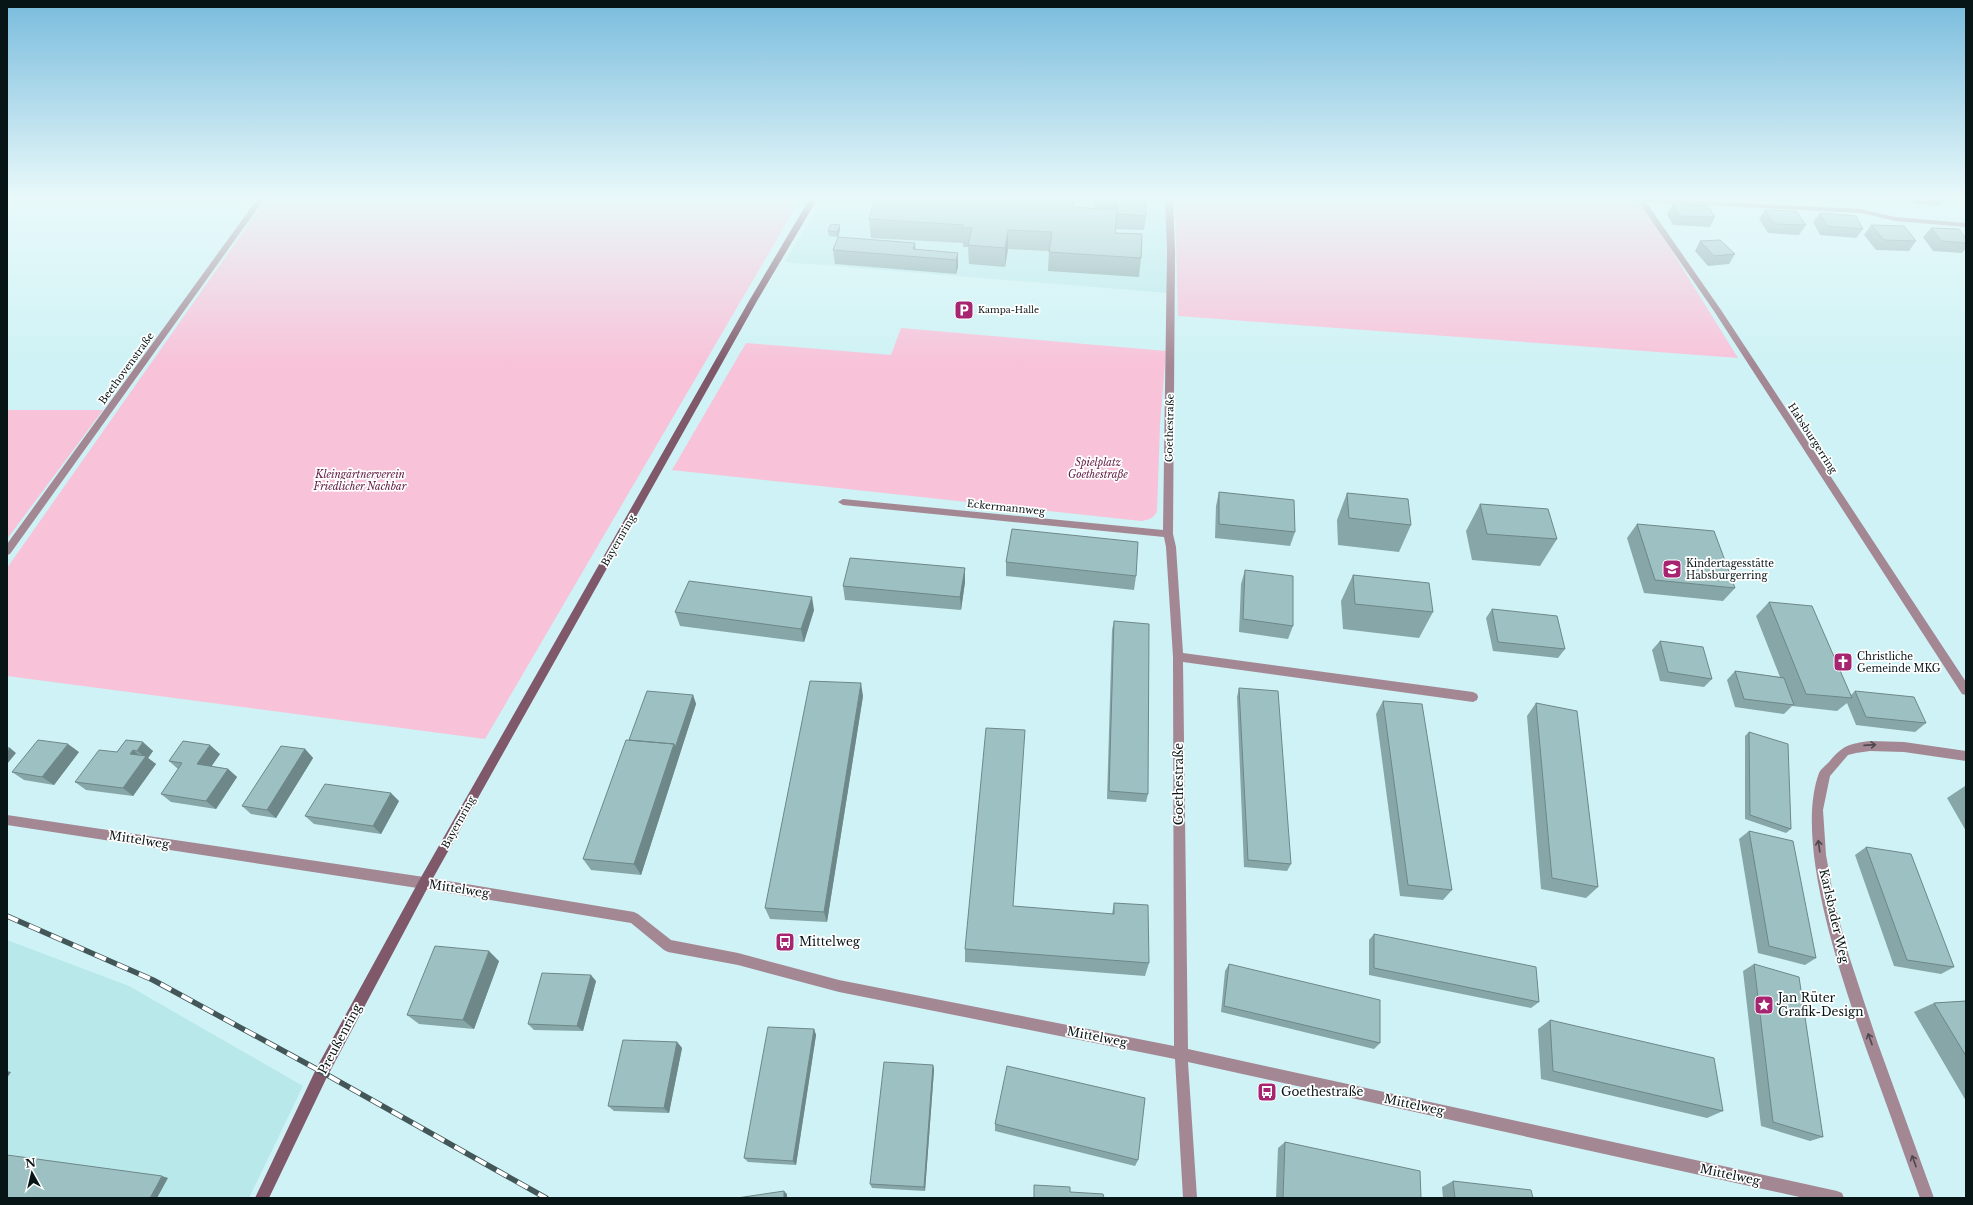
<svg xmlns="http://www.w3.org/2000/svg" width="1973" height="1205" viewBox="0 0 1973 1205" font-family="'Libre Baskerville',serif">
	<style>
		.built { fill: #b9e8eb }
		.green { fill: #f8c2d9 }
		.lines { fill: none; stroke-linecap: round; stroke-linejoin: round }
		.street { fill: #a38793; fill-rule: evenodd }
		.secondary { fill: #7f586a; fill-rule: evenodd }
		.rail-casing { stroke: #435759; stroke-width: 5.5 }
		.rail { stroke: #fff; stroke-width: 4; stroke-dasharray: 12; stroke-linecap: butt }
		.wall { fill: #87a6a8 }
		.shaded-wall { fill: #6e8788 }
		.building { fill: #9dc1c3; stroke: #6e8788 }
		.oneway { stroke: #4e484e }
		.labels { text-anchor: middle; stroke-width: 3.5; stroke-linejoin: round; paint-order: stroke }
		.far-poi-label { font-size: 9px; fill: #081516; stroke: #fff; text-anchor: start }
		.street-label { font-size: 10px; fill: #081516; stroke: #fff }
		.park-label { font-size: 10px; font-style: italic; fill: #601840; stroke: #fff }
		.poi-label { font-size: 10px; fill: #081516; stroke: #fff; text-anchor: start }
		.near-street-label { font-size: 12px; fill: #081516; stroke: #fff }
		.near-poi-label { font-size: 12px; fill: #081516; stroke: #fff; text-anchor: start }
	</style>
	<rect width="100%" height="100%" fill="#cef2f5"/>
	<path class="built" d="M823,198H1166L1167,293L785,262Z
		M7,940L129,986L303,1086L249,1198H7Z"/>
	<path class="green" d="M267,198H801L485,739L7,676V568Z
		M1175,198H1639L1738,358L1178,316Z
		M901,328L1166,351L1160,424L1157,511C1154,518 1149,520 1141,521L672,470L746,343L891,355Z
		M7,410H103L7,539Z"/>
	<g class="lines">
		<path class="street" d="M258,198H265L10,554L7,555V544Z
			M1165,198H1173L1175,252L1173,534L1176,547L1183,653L1473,692L1477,694L1478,697L1477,700L1473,702L1183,662L1188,1049L1837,1191L1842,1193L1844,1198H1804L1188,1062L1197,1198H1183L1175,1059L839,992L738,965L668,952L664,950L631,923L424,889L7,825V815L424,877L634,912L638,914L671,940L738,953L839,980L1174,1046L1173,657L1166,547L1164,537L843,505L838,502L843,499L1163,530L1167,252Z
			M1636,198L1861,209L1895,217L1966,223V227L1895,221L1861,213L1646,202L1721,310L1966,682V695L1962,694L1714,311Z
			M1870,741L1904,742L1966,751V761L1904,752L1870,751L1856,753L1848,755L1830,776L1823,810L1826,855L1835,905L1849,956L1878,1044L1934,1198H1920C1906,1160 1893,1122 1879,1084C1852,1009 1791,849 1819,773C1821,769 1826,765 1829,762C1843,745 1849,744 1870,741Z"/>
		<path class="secondary" d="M810,198H818L757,301L428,887L327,1077L269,1198H255L317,1067L420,879L749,301Z"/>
		<g class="rail-casing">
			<path id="rail" d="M7,916L153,980L322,1072L546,1198"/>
		</g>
		<use href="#rail" class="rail"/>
	</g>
	<path class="wall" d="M1095,198H1146V216L1144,230L1115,229V233L1141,258L1139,277L1048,271L1049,251L1008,249L1005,267L969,264L968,247H963V243L871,238L869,219L1074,207L1094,208Z
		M1818,198H1843L1841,201L1818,199Z
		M1866,198H1896L1894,201H1869Z
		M1910,198H1946L1940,206L1915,204Z
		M1673,204L1715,217L1710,227L1673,225L1667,214Z
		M1765,210L1806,225L1799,235L1768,233L1759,219Z
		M1820,213L1863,229L1856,238L1820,235L1813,222Z
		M840,225V230L838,237L829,236L828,231Z
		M1871,225L1916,241L1909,251L1876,250L1864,235Z
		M1931,228L1966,239V248L1962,253L1933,251L1923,237Z
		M1700,241L1735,254L1729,264L1708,266L1695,251Z
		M915,243V250L958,253V267L956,274L835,264L833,250Z
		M1219,492L1295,532L1290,546L1215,538L1216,506Z
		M1347,493L1411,525L1399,552L1338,545L1337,520Z
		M1480,504L1557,539L1540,566L1472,560L1466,531Z
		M1637,524L1735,588L1723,601L1644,593L1627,538Z
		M1006,562L1136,576L1134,590L1006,576Z
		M1245,570L1293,626L1288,639L1239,632L1241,584Z
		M1353,575L1433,612L1419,638L1343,629L1341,601Z
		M965,582L961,610L845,600L843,586Z
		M1769,602L1851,695L1855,691L1926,723L1915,732L1856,725L1847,703L1837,711L1792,706L1784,714L1735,707L1727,680L1735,671L1780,677L1756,616Z
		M1492,609L1565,649L1558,658L1493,651L1486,618Z
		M814,610L804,642L680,626L675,612Z
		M1114,621L1148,794L1146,802L1107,799L1112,630Z
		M1660,641L1712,679L1704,687L1660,681L1652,650Z
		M1239,688L1291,864L1287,871L1244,867L1237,697Z
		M693,695L696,704L641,875L591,870L583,859L629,740Z
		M863,696L827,922L770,919L765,908Z
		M1383,701L1452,890L1443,900L1400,896L1376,714Z
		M1536,703L1598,887L1586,898L1541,889L1527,716Z
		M1749,732L1791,829L1786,833L1745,819V736Z
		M126,740L153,751L148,758L156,764L133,796L86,790L75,782L117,752Z
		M305,749L313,758L276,818L251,814L242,806Z
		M79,752L54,785L24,780L12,772Z
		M220,754L211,766L228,769L237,777L216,809L171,802L161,794L178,769L169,761Z
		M1965,786H1966V831L1947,798Z
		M399,801L381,834L314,824L305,816Z
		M1749,831L1816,958L1805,965L1758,953L1739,839Z
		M1866,847L1954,967L1941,974L1894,966L1855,855Z
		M1114,903L1149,963L1145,976L965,962V949L1013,906L1112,914Z
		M1374,934L1539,1002L1531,1008L1369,975V940Z
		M499,961L474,1029L419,1024L407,1015Z
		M1229,964L1380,1043L1374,1049L1221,1012L1225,971Z
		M1754,964L1823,1137L1810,1141L1761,1126L1743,971Z
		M596,981L583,1031L534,1030L528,1024Z
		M1966,1001V1101L1914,1012L1934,1003Z
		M1550,1020L1723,1111L1707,1118L1541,1079L1538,1029Z
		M814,1029L816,1035L796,1165L748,1162L744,1158Z
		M677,1042L682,1048L669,1113L614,1111L608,1106Z
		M933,1065L934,1070L925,1191L872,1188L870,1184Z
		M995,1124L1138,1160L1135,1166L995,1131Z
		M1285,1142L1421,1198H1276L1278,1148Z
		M1453,1181L1533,1198H1443L1442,1187Z"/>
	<path class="shaded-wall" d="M840,225V230L838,237L837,232Z
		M1008,230V249L1005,267V248Z
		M915,243L916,256L913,249Z
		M958,253V267L956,274V260Z
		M965,568V582L961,610L960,597Z
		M812,597L814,610L804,642L801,629Z
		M861,683L863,696L827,922L824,912Z
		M693,695L696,704L641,875L634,864L674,744Z
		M143,742L153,751L148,758L156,764L133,796L123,788L145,757L137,751Z
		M68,744L79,752L54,785L42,777Z
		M210,745L220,754L207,773L197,764Z
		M10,748L16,753L7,764V752Z
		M305,749L313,758L276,818L267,810Z
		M133,750L143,758L130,754Z
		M228,769L237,777L216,809L206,801Z
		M391,793L399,801L381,834L373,826Z
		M489,951L499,961L474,1029L463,1020Z
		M591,975L596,981L583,1031L577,1026Z
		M814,1029L816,1035L796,1165L793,1161Z
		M677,1042L682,1048L669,1113L664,1108Z
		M933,1065L934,1070L925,1191L924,1187Z
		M7,1071L11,1072L7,1078Z
		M162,1176L168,1178L157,1198H150Z
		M784,1191L787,1194V1198H784Z"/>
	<path class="building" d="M875,198H1074L1073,207L1117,210L1115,233L1142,234L1141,258L1049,252L1052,232L1008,230L1005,248L968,245L972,228H963V225L869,219Z
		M1095,198H1146V216L1117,214V204L1095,203Z
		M1673,204L1708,206L1715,217L1679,216Z
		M1765,210L1796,211L1806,225L1774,224Z
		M1820,213L1856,216L1863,229L1827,226Z
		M831,224L840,225L837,232L828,231Z
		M1871,225L1904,226L1916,241L1884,240Z
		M1931,228L1959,229L1966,239V243L1941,241Z
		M838,237L915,243L913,249L958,253L956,260L833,250Z
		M1720,240L1735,254L1714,256L1700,241Z
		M1219,492L1294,500L1295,532L1219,524Z
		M1347,493L1408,499L1411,525L1349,518Z
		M1480,504L1548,509L1557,539L1487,534Z
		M1637,524L1714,531L1735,588L1655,580Z
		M1012,529L1138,542L1136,576L1006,562Z
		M850,558L965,568L960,597L843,586Z
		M1245,570L1293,576V626L1243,619Z
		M1353,575L1429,583L1433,612L1355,604Z
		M689,581L812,597L801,629L675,612Z
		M1769,602L1812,606L1852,698L1806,694Z
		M1492,609L1557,616L1565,649L1498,642Z
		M1114,621L1149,624L1148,794L1109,791Z
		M1660,641L1703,647L1712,679L1668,672Z
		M1735,671L1784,678L1794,705L1744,699Z
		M810,681L861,683L824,912L765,908Z
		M1239,688L1278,691L1291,864L1248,860Z
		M647,691L693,695L675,748L674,744L629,740Z
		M1855,691L1914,697L1926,723L1866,717Z
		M1383,701L1422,704L1452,890L1408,885Z
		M1536,703L1577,711L1598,887L1552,878Z
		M986,728L1025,730L1013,906L1114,914V903L1148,905L1149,963L965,949Z
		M1749,732L1788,744L1791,829L1750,815Z
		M38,740L68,744L42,777L12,772Z
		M126,740L143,742L137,751L133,750L130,754L146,756L123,788L75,782L99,750L117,752Z
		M626,740L674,744L634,864L583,859Z
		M183,741L210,745L197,764L228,769L206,801L161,794L182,763L169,761Z
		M281,746L305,749L267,810L242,806Z
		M7,748H10L7,752Z
		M325,784L391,793L373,826L305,816Z
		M1749,831L1793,841L1816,958L1769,946Z
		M1866,847L1911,854L1954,967L1907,960Z
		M1374,934L1536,967L1539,1002L1374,968Z
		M435,946L489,951L463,1020L407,1015Z
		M1229,964L1380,1000V1043L1224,1006Z
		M1754,964L1799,977L1823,1137L1773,1122Z
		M542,973L591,975L577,1026L528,1024Z
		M1966,1001V1056L1934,1003Z
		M1550,1020L1714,1058L1723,1111L1553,1071Z
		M768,1027L814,1029L793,1161L744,1158Z
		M623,1040L677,1042L664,1108L608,1106Z
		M884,1062L933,1065L924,1187L870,1184Z
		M1007,1066L1145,1098L1138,1160L995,1124Z
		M1285,1142L1420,1171L1421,1198H1283Z
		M7,1155L162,1176L150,1198H7Z
		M1453,1181L1531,1190L1533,1198H1455Z
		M1034,1185L1070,1187V1192L1103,1194L1104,1198H1034Z
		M784,1191V1198H737Z"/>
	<defs><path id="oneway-shaft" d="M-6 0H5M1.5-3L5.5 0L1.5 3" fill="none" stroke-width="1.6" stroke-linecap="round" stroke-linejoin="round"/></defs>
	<g class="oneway">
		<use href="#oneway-shaft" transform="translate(1870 745) rotate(-4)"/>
		<use href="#oneway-shaft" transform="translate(1819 846) rotate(-98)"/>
		<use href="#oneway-shaft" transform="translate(1870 1039) rotate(-110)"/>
		<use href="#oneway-shaft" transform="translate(1914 1161) rotate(-110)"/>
	</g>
	<linearGradient id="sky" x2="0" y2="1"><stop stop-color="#79bcdd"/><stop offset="0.54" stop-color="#e9f9fa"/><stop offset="1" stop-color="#e9f9fa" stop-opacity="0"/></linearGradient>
	<rect width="1973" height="366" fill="url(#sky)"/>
	<defs>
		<g id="parking-square" transform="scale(1)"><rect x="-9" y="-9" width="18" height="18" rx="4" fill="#a72470" stroke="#fff"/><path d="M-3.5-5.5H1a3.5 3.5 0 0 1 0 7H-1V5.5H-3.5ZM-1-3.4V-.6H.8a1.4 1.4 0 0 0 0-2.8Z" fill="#fff"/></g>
		<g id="school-square" transform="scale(1)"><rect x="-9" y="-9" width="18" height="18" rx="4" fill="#a72470" stroke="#fff"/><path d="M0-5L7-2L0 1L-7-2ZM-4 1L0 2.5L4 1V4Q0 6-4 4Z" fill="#fff"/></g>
		<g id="church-square" transform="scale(1)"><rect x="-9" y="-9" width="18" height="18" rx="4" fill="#a72470" stroke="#fff"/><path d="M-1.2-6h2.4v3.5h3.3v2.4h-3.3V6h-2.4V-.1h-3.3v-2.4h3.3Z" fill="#fff"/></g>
		<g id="bus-square" transform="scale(1)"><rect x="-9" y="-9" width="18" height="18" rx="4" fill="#a72470" stroke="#fff"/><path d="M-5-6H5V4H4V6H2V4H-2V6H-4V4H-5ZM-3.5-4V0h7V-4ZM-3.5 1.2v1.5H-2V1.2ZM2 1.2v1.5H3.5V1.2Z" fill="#fff"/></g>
		<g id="sight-square" transform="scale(1)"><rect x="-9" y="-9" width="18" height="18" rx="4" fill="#a72470" stroke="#fff"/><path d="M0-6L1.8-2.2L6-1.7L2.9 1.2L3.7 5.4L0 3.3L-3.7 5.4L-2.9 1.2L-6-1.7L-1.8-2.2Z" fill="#fff"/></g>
	</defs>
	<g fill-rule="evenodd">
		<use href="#parking-square" x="964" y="310"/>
		<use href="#school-square" x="1672" y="569"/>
		<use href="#church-square" x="1843" y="662"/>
		<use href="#bus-square" x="785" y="942"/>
		<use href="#sight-square" x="1764" y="1005"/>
		<use href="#bus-square" x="1267" y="1092"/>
	</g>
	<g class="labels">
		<g class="far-poi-label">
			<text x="978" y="313">Kampa-Halle</text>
		</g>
		<g class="street-label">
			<text transform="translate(126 368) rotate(-54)" y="4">Beethovenstraße</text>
			<text transform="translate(1169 428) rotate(-89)" y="4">Goethestraße</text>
			<text transform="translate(1813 438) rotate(57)" y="4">Habsburgerring</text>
			<text transform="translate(1006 507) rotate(6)" y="4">Eckermannweg</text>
			<text transform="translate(618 540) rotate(-60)" y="4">Bayernring</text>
			<text transform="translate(458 822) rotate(-61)" y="4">Bayernring</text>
		</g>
		<g class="park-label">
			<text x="1098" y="466">Spielplatz<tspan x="1098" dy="12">Goethestraße</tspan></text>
			<text x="360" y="478">Kleingärtnerverein<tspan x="360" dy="12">Friedlicher Nachbar</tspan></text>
		</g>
		<g class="poi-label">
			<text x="1686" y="567">Kindertagesstätte<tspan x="1686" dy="12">Habsburgerring</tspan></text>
			<text x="1857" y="660">Christliche<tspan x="1857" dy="12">Gemeinde MKG</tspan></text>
		</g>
		<g class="near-street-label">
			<text transform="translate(1179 784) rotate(-90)" y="4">Goethestraße</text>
			<text transform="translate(139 840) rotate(9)" y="4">Mittelweg</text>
			<text transform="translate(459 889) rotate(9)" y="4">Mittelweg</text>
			<text transform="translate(1834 916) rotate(77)" y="4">Karlsbader Weg</text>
			<text transform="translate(1097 1037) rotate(11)" y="4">Mittelweg</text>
			<text transform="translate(340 1039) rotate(-62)" y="4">Preußenring</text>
			<text transform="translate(1414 1105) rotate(12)" y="4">Mittelweg</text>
			<text transform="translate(1730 1175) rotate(12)" y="4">Mittelweg</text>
		</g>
		<g class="near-poi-label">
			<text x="799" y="946">Mittelweg</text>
			<text x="1778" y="1002">Jan Rüter<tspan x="1778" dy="14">Grafik-Design</tspan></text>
			<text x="1281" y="1096">Goethestraße</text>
		</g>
	</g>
	<rect width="1973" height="1205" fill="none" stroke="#081516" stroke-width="16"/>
	<g transform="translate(32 1173) rotate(352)" stroke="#ffffff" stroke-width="3" paint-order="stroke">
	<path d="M0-3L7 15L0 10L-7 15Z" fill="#081516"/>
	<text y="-6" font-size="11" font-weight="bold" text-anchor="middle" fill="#081516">N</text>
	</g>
</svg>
